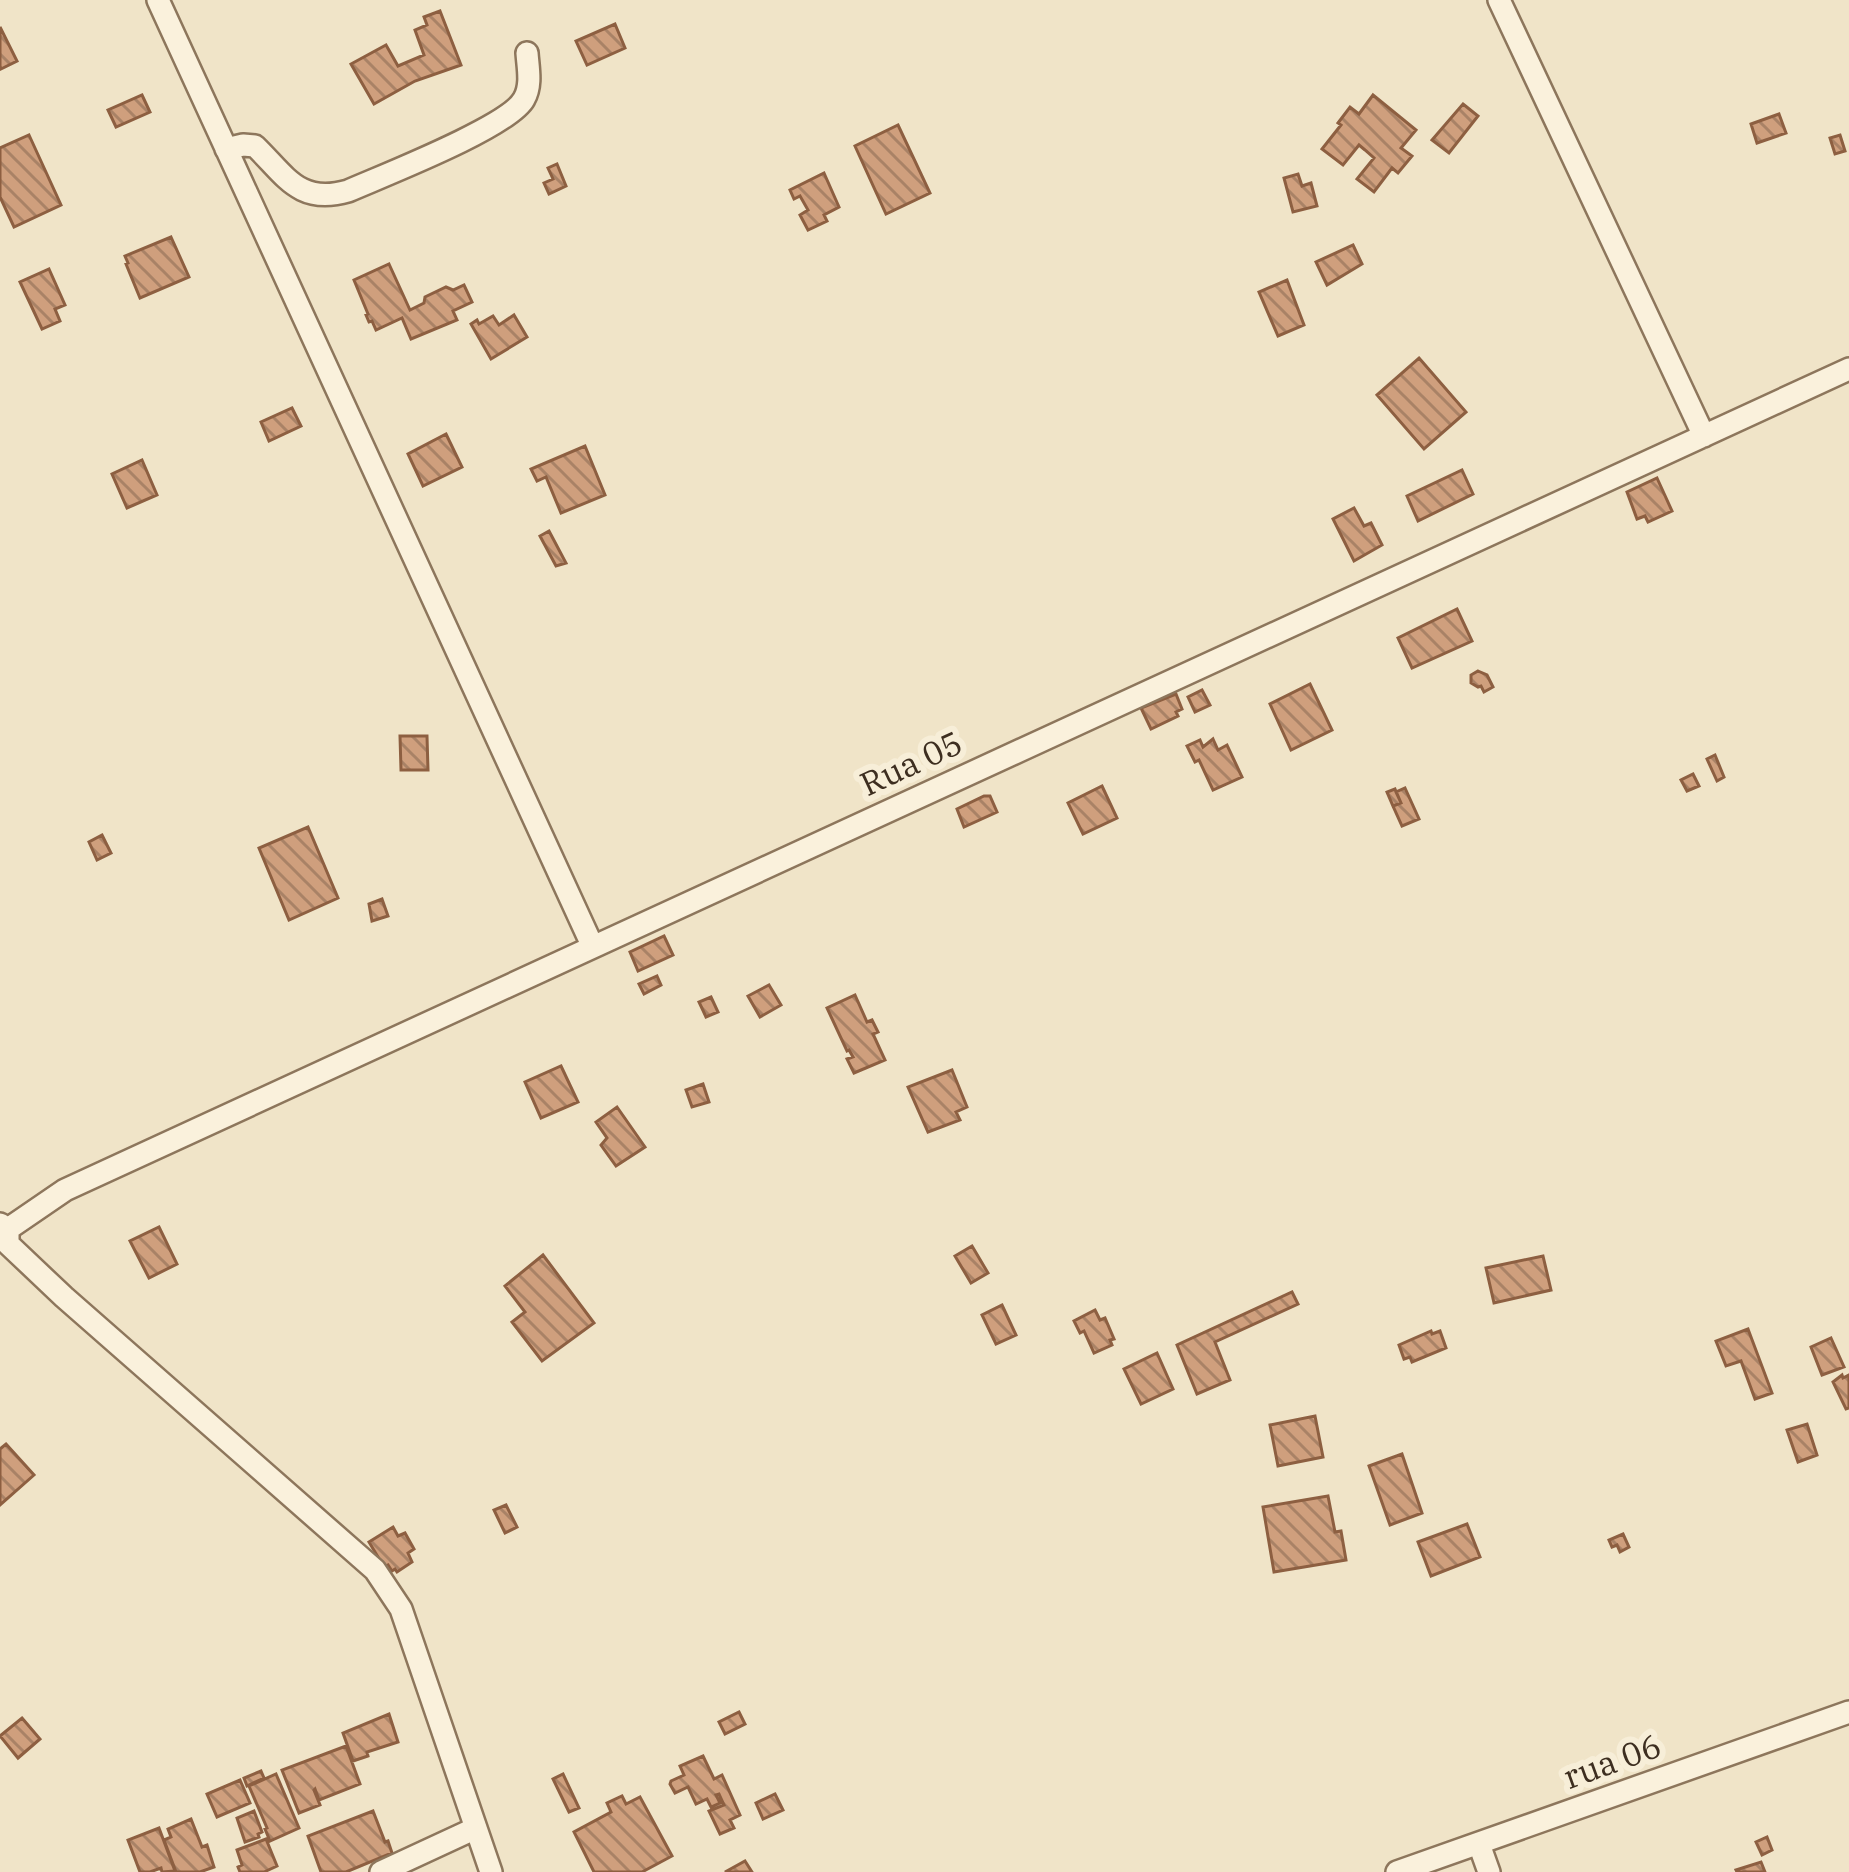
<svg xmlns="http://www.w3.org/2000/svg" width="1849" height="1872" viewBox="0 0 1849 1872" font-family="'IBM Plex Serif',serif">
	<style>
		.building { fill: url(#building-back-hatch); stroke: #8d5f41; stroke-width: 3 }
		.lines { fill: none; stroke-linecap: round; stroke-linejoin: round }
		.minor-casing { stroke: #8d765c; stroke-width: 26 }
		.minor { stroke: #faf1dc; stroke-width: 21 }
		.labels { text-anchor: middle; stroke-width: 12; stroke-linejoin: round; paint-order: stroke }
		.street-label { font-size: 33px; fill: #3d2e20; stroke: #f7eed8 }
	</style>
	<defs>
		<pattern id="building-back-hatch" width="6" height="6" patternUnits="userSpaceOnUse" patternTransform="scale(3)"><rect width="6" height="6" fill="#cf9f7d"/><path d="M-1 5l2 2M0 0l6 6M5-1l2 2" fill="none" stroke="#a98266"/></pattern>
	</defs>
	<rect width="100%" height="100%" fill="#f0e4c8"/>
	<path class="building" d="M440,11L461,65L415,81L374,104L351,64L386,45L398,66L424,55L415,30L427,25L424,17Z
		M615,24L625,48L587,65L576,41Z
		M0,27L17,61L1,69L0,66Z
		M142,95L150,112L116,127L108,110Z
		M1373,95L1416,130L1401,148L1412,156L1398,173L1392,168L1374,192L1357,179L1374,158L1365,150L1359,145L1343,165L1322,149L1341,125L1338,123L1350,107L1359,114Z
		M1463,104L1478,116L1449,153L1432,140Z
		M1779,114L1786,133L1757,143L1751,124Z
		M898,125L930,193L886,214L855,146Z
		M29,135L61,205L14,227L0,197V148Z
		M1840,135L1845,151L1835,154L1830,138Z
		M557,164L566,186L549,194L544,183L553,179L548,168Z
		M824,173L839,207L824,215L827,221L808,230L800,215L808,210L800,196L794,199L790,190Z
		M1298,174L1302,186L1311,183L1317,206L1293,212L1284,178Z
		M171,237L189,277L140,298L126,264L128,263L125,256Z
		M1353,245L1362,264L1327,285L1316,262Z
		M389,264L410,310L424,303L425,297L446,287L453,290L464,285L472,302L453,311L457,320L411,339L402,318L376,330L372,321L369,322L366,315L368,314L354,280Z
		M49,269L65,305L55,309L60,321L42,329L20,282Z
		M1287,280L1304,325L1278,336L1259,292Z
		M514,315L527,337L491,359L471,324L477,320L479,324L493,316L499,325Z
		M1419,358L1466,412L1424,449L1377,395Z
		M292,408L301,426L269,441L261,422Z
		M446,434L462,467L423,486L408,454Z
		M585,446L605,495L561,513L546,477L537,481L531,469Z
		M142,460L157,495L127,508L112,474Z
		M1462,470L1473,494L1418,521L1407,496Z
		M1657,478L1672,511L1648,522L1645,516L1637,519L1627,492Z
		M1354,508L1364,526L1371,523L1382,545L1354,561L1333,519Z
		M549,531L566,563L556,566L540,536Z
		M1457,609L1472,641L1412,668L1398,638Z
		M1478,671L1487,675L1493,687L1484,692L1481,686L1478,687L1471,683V675Z
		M1310,684L1332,730L1291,750L1270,704Z
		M1202,690L1210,705L1195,712L1188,697Z
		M1176,694L1182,709L1176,712L1178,716L1151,729L1141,708Z
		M400,736H427L428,770H401Z
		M1213,739L1218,750L1227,745L1242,777L1213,790L1199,760L1195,762L1187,746L1200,740L1203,747Z
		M1715,755L1724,777L1717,781L1707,759Z
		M1693,774L1699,786L1687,791L1681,780Z
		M1102,786L1117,818L1083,834L1068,803Z
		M1405,788L1419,819L1402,826L1393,806L1401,803L1396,792Z
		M1395,789L1401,803L1393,806L1387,792Z
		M984,796H990L997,812L964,827L957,809Z
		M308,827L338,898L289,920L259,848Z
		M102,835L111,853L97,860L89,842Z
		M382,899L388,916L372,921L369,904Z
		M664,936L673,955L638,971L630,952Z
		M657,976L661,985L644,994L639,984Z
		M769,985L781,1005L760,1017L748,996Z
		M855,995L867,1022L872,1020L878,1032L873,1034L885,1060L854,1073L847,1059L853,1057L849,1050L847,1051L827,1008Z
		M711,997L718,1012L706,1017L699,1002Z
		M561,1066L578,1102L541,1118L525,1082Z
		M952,1070L967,1107L956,1112L960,1120L928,1132L908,1087Z
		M703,1084L709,1102L692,1107L686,1090Z
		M617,1107L645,1147L616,1166L601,1145L607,1138L596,1122Z
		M159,1227L177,1264L149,1278L130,1241Z
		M972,1246L988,1273L971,1283L955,1256Z
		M543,1255L594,1323L542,1361L512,1322L525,1312L505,1286Z
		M1543,1256L1551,1290L1494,1303L1486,1268Z
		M1292,1292L1298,1304L1215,1342L1230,1380L1197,1394L1177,1345Z
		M1002,1305L1016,1335L996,1344L982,1315Z
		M1095,1310L1100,1320L1105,1318L1114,1339L1110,1340L1112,1345L1094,1353L1084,1331L1080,1333L1074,1321Z
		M1748,1329L1772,1393L1755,1399L1741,1361L1726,1366L1716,1341Z
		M1431,1331L1432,1334L1440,1331L1446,1348L1412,1362L1410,1357L1404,1359L1399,1345Z
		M1831,1338L1844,1367L1822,1375L1811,1347Z
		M1157,1353L1173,1389L1141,1404L1124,1369Z
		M1842,1375L1843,1378L1849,1375V1408L1846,1409L1833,1382Z
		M1315,1416L1323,1457L1278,1466L1270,1425Z
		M1807,1424L1817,1455L1798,1462L1787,1430Z
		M6,1444L34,1475L0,1505V1449Z
		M1402,1454L1422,1513L1390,1525L1369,1466Z
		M1328,1496L1335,1532L1341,1531L1346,1560L1274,1572L1263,1507Z
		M506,1505L517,1527L505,1533L494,1510Z
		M1467,1524L1480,1557L1431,1576L1418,1542Z
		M393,1527L398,1536L405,1533L414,1549L408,1553L412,1562L397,1572L395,1569L392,1571L388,1565L384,1567L369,1542Z
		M1623,1534L1629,1547L1620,1552L1617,1545L1612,1547L1609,1540Z
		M739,1712L745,1724L725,1734L719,1722Z
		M389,1714L398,1742L367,1752L368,1756L353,1761L343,1733Z
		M22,1718L40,1739L18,1758L0,1736Z
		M346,1746L360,1784L319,1800L315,1789L314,1790L320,1805L299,1813L282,1770Z
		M703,1756L714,1779L722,1775L740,1815L730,1820L734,1828L720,1834L709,1811L724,1805L719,1794L716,1795L720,1803L711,1807L707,1799L696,1804L688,1787L675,1793L670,1784L671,1781L684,1775L680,1766Z
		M261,1771L264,1778L247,1786L244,1778Z
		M276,1774L299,1828L270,1841L265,1829L267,1828L249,1786Z
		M563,1774L579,1808L569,1812L553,1779Z
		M240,1780L250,1803L217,1817L207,1794Z
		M775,1794L783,1810L763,1819L756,1803Z
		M622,1796L626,1804L640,1797L672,1856L642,1872H594L574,1832L611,1812L607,1803Z
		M254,1811L262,1832L258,1834L259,1837L245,1842L237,1818Z
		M373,1811L385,1842L388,1841L392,1853L346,1872H321L308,1836Z
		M191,1819L202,1847L207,1845L214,1867L200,1872H176L164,1840L171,1837L168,1829Z
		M159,1828L175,1871L162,1872L161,1868L150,1872H140L128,1840Z
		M1767,1837L1772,1850L1762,1855L1756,1842Z
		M266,1839L277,1866L264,1872H240L238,1867L242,1865L237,1850Z
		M745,1861L752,1872H725Z
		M1761,1862L1765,1872H1737L1736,1870Z"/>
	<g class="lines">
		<g class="minor-casing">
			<path id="minor" d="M158,0L592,945
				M1499,0L1704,436
				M226,149L243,145L255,146C286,176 299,205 348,191C382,176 509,127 524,99C532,85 528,68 527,53
				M0,1224L8,1229V1244L64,1297L375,1570L401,1609L491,1872
				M8,1229L65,1190L1849,369
				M1479,1844L1489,1872
				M381,1872L476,1828
				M1397,1872L1849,1712"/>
		</g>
		<use href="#minor" class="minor"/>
	</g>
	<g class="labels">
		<g class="street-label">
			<text transform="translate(911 763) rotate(-25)" y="12">Rua 05</text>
			<text transform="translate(1612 1761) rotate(-20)" y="12">rua 06</text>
		</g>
	</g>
</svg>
